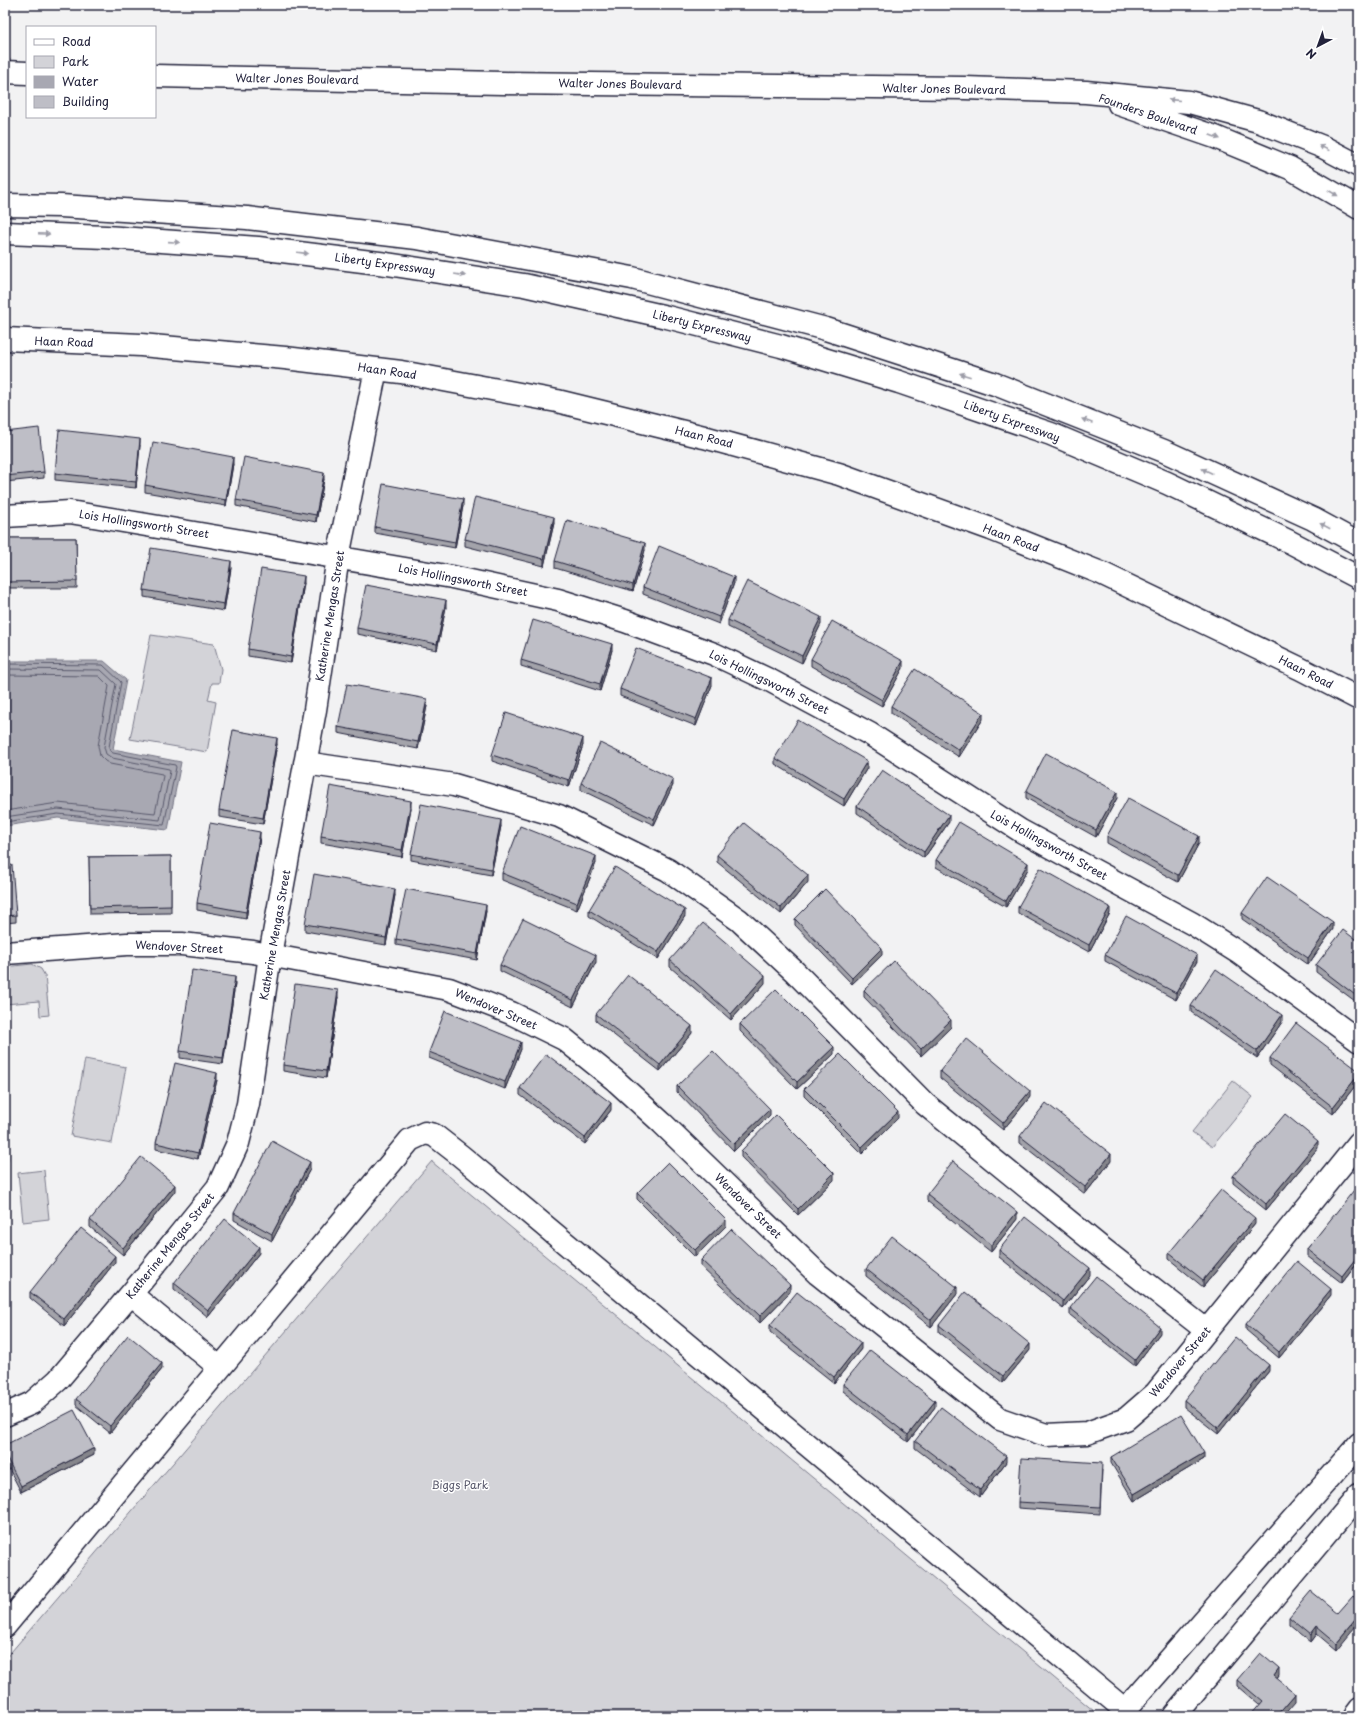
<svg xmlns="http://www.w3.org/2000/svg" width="1364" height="1721" viewBox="0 0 1364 1721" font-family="'Playpen Sans',sans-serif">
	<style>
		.green { fill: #d3d3d8; stroke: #7a7a8a }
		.water { fill: #a8a8b2; stroke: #727282 }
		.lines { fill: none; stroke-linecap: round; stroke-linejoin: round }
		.shore { stroke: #58586b; stroke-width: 1 }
		.minor-casing { stroke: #22223b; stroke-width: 25 }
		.highway-casing { stroke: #22223b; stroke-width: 25 }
		.minor { stroke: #fff; stroke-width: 22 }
		.highway { stroke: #fff; stroke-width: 22 }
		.wall { fill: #a3a3aa; stroke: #22223b }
		.shaded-wall { fill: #85858b; stroke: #22223b }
		.building { fill: #bebec6; stroke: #22223b }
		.oneway { fill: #9c9ca7 }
		.labels { text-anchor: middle; stroke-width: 3; stroke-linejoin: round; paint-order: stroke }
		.street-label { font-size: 11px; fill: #22223b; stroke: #fff }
		.park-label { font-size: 11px; fill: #57576a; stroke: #fff }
	</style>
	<rect width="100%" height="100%" fill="#f2f2f3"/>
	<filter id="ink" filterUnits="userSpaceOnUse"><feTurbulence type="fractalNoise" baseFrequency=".025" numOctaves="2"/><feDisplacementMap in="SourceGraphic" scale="8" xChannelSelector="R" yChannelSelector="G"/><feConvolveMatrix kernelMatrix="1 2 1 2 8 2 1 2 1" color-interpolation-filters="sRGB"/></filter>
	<g filter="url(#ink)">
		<path class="green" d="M151,635L214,644L221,669L219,683H212L208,700L216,702L207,752L130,739Z
			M32,964L41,969L45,976L49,1015L40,1016L39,1001L5,1004V967Z
			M85,1059L126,1067L112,1143L71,1136Z
			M1233,1081L1253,1097L1212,1147L1192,1132Z
			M432,1161V1162L1100,1716H5V1659Z
			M44,1170L49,1219L23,1222L18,1173Z"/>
		<path class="water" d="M1321,5H1359V8Z
			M5,661H104L126,680L113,749L181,762L168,830L58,818L5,826Z"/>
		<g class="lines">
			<path class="shore" d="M5,664L103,665L121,682L109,747L110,751L113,753L175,765L176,767L164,825L58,814L5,822
				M5,669L101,670L116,684L104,747L106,754L112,758L169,769L170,771L160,820L58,809L5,817
				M5,675L99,676L109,686L98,746L100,756L105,761L110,764L162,774L163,776L155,813L58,803L5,811"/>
			<g class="minor-casing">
				<path id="minor" d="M5,72L27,73
					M155,76L503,83L965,88L1086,92L1189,102L1258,121L1323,147L1359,166
					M1119,104L1215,137L1290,168L1359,208
					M5,339L141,345L285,358L401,372L557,401L704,437L839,474L991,529L1101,573L1299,668L1359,699
					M5,516L70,512L452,577L558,600L625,621L714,654L771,681L870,734L1021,831L1193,924L1239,953L1359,1041
					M305,763L454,785L559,816L668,870L739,920L795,972L925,1104L1099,1246L1206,1330
					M5,953L127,944H182L253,952L449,989L511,1013L564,1039L615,1080L662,1123L818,1274L1000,1419L1046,1435L1087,1433L1126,1419L1156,1393L1359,1143
					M131,1294L219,1367
					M5,1415L32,1403L58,1380L141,1282L218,1187L238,1143L248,1104L270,955L315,710L338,557L376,369
					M5,1626L410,1140L425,1133L434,1135L461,1156L1125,1710L1359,1444
					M1174,1716L1359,1495
					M1353,1716L1359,1708"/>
			</g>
			<g class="highway-casing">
				<path id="highway" d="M5,205L61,206L247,218L417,238L632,278L826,329L995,384L1164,451L1313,519L1359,544
					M5,233L106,237L258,248L387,264L524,285L667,317L781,346L899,382L1051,434L1167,483L1290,542L1359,578"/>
			</g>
			<use href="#minor" class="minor"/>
			<use href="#highway" class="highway"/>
		</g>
		<path class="wall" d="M5,432L44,472V478L5,482Z
			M140,445L136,488L55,480V473Z
			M233,464L226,506L145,492V485Z
			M324,479L316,522L236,506V500Z
			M463,506L455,548L375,533V527Z
			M554,523L544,566L465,546V539Z
			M5,538H76L77,588H5Z
			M645,550L633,591L555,568V561Z
			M231,568L224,611L144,597V590Z
			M304,583L291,663L248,656V649Z
			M734,583L719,624L643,594V587Z
			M446,607L437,650L357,634V628Z
			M728,620L821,624L802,663L728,627Z
			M612,650L600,691L521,666V660Z
			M811,659L903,668L882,706L811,666Z
			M712,685L696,726L620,696V689Z
			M427,706L418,749L338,733V727Z
			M891,706L983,719L959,757L891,713Z
			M277,744L263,824L219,817V810Z
			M583,745L569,787L492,761V755Z
			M775,758L867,768L844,806L775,764Z
			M581,783L673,785L654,825L581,790Z
			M1026,792L1117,798L1096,837L1026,798Z
			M857,806L949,822L924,858L857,813Z
			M411,808L402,857L321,843V836Z
			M501,826L491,875L411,860V854Z
			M1107,836L1199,843L1178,882L1107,843Z
			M260,838L246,919L197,910V903Z
			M717,855L808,882L781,914L717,862Z
			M171,856V913L90,914L89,857Z
			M936,860L1028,869L1006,907L936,867Z
			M596,863L577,910L502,880V873Z
			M5,866L16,915V922L5,923Z
			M395,895L386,945L305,931V924Z
			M1018,907L1110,913L1089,952L1018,913Z
			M589,910L685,916L658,959L589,916Z
			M486,911L477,960L396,945V939Z
			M1242,913L1333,929L1308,965L1242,919Z
			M795,919L882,955L852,984L795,925Z
			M1359,942V1004L1316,972V965Z
			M1105,955L1197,961L1176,1000L1105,961Z
			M670,960L765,983L731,1020L670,967Z
			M596,962L573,1007L500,971V965Z
			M235,984L223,1064L180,1058V1051Z
			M864,990L951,1027L921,1056L864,997Z
			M338,997L326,1078L283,1071V1065Z
			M1191,1006L1282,1022L1257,1058L1191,1012Z
			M596,1014L692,1033L660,1071L596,1021Z
			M740,1024L834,1054L797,1089L740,1031Z
			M521,1049L505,1089L429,1058V1052Z
			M1270,1058L1359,1071V1081L1333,1114L1270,1065Z
			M940,1071L1030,1097L1003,1130L940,1078Z
			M217,1080L198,1159L156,1149V1143Z
			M677,1086L770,1115L734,1151L677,1092Z
			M520,1088L611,1110L585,1144L520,1095Z
			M804,1089L898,1118L862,1154L804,1096Z
			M5,1119L8,1150V1160H5Z
			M1020,1136L1111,1161L1085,1194L1020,1143Z
			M1318,1148L1266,1210L1233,1183V1176Z
			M741,1151L834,1180L798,1215L741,1157Z
			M310,1169L272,1241L234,1220V1213Z
			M1359,1186V1261L1342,1283L1307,1256V1249Z
			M175,1191L123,1255L90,1227V1220Z
			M637,1193L726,1226L695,1257L637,1199Z
			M927,1194L1017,1219L991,1252L927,1201Z
			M1255,1224L1203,1287L1169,1259V1253Z
			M999,1250L1090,1275L1063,1308L999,1257Z
			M259,1253L208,1317L174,1289V1283Z
			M701,1260L790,1292L760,1323L701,1267Z
			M115,1262L64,1326L30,1298V1292Z
			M866,1269L957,1294L931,1327L866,1276Z
			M1331,1295L1279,1358L1246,1330V1324Z
			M1070,1308L1160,1333L1135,1366L1070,1315Z
			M770,1325L861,1349L834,1383L770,1332Z
			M939,1325L1030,1350L1003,1383L939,1332Z
			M162,1369L110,1433L76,1405V1399Z
			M1269,1371L1218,1434L1184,1407V1400Z
			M843,1384L935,1407L908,1442L843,1391Z
			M915,1441L1006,1462L980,1497L915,1448Z
			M5,1445L94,1455L21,1492L5,1461Z
			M1111,1457L1204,1459L1134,1501L1111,1463Z
			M1102,1470L1100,1514L1018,1508V1502Z
			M1338,1613L1336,1650L1317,1634L1311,1642L1289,1624V1617Z
			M1279,1676L1277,1679L1296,1701L1258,1704L1237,1686V1680Z"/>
		<path class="shaded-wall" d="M140,439V445L136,488V482Z
			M233,457V464L226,506V500Z
			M324,473V479L316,522V515Z
			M463,499V506L455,548V542Z
			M554,517V523L544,566V559Z
			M645,543V550L633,591V585Z
			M231,561V568L224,611V604Z
			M304,576V583L291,663V657Z
			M734,577V583L719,624V617Z
			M446,600V607L437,650V644Z
			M821,617V624L802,663V656Z
			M612,644V650L600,691V684Z
			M903,661V668L882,706V700Z
			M712,678V685L696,726V719Z
			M427,699V706L418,749V742Z
			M983,713V719L959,757V750Z
			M277,738V744L263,824V818Z
			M583,738V745L569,787V780Z
			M867,761V768L844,806V799Z
			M673,779V785L654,825V819Z
			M1117,792V798L1096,837V830Z
			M411,801V808L402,857V850Z
			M949,815V822L924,858V852Z
			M501,820V826L491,875V869Z
			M260,832V838L246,919V912Z
			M1199,836V843L1178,882V875Z
			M596,856V863L577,910V903Z
			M1028,863V869L1006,907V901Z
			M808,875V882L781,914V908Z
			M395,889V895L386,945V938Z
			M486,905V911L477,960V954Z
			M1110,907V913L1089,952V945Z
			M685,910V916L658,959V952Z
			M1333,922V929L1308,965V958Z
			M882,948V955L852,984V978Z
			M596,955V962L573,1007V1000Z
			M1197,955V961L1176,1000V993Z
			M765,976V983L731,1020V1014Z
			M235,977V984L223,1064V1058Z
			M338,990V997L326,1078V1071Z
			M1282,1015V1022L1257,1058V1051Z
			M951,1020V1027L921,1056V1049Z
			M692,1026V1033L660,1071V1065Z
			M521,1042V1049L505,1089V1082Z
			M834,1047V1054L797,1089V1082Z
			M217,1073V1080L198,1159V1153Z
			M1359,1074V1081L1333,1114V1107Z
			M1030,1091V1097L1003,1130V1123Z
			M611,1103V1110L585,1144V1138Z
			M770,1109V1115L734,1151V1144Z
			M898,1112V1118L862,1154V1147Z
			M1318,1141V1148L1266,1210V1204Z
			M1111,1154V1161L1085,1194V1187Z
			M310,1162V1169L272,1241V1234Z
			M834,1173V1180L798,1215V1209Z
			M175,1185V1191L123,1255V1248Z
			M1017,1212V1219L991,1252V1245Z
			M1255,1218V1224L1203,1287V1280Z
			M726,1220V1226L695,1257V1250Z
			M259,1247V1253L208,1317V1310Z
			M1359,1254V1261L1342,1283V1276Z
			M115,1256V1262L64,1326V1319Z
			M1090,1268V1275L1063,1308V1301Z
			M790,1285V1292L760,1323V1316Z
			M957,1287V1294L931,1327V1320Z
			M1331,1289V1295L1279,1358V1352Z
			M1160,1327V1333L1135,1366V1360Z
			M861,1343V1349L834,1383V1377Z
			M1030,1344V1350L1003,1383V1376Z
			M162,1363V1369L110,1433V1426Z
			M1269,1365V1371L1218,1434V1428Z
			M935,1401V1407L908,1442V1435Z
			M94,1448V1455L21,1492V1486Z
			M1204,1453V1459L1134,1501V1494Z
			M1006,1456V1462L980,1497V1490Z
			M1359,1615V1622L1336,1650V1643Z
			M1317,1627V1634L1311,1642V1635Z
			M1279,1669V1676L1274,1682V1676Z
			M1296,1694V1701L1283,1716H1277Z"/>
		<path class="building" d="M39,428L44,472L5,476V432Z
			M59,430L140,439L136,482L55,473Z
			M153,442L233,457L226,500L145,485Z
			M244,457L324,473L316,515L236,500Z
			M383,484L463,499L455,542L375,527Z
			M475,497L554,517L544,559L465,539Z
			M567,520L645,543L633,585L555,561Z
			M5,538H76L77,581L5,582Z
			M659,546L734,577L719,617L643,587Z
			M151,548L231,561L224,604L144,590Z
			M261,569L304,576L291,657L248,649Z
			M747,581L821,617L802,656L728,620Z
			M366,585L446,600L437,644L357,628Z
			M533,620L612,644L600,684L521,660Z
			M832,621L903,661L882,700L811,659Z
			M636,648L712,678L696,719L620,689Z
			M915,669L983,713L959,750L891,706Z
			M347,684L427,699L418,742L338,727Z
			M506,713L583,738L569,780L492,755Z
			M798,720L867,761L844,799L775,758Z
			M233,730L277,738L263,818L219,810Z
			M600,743L673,779L654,819L581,783Z
			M1046,753L1117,792L1096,830L1026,792Z
			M882,770L949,815L924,852L857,806Z
			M330,786L411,801L402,850L321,836Z
			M1128,798L1199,836L1178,875L1107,836Z
			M421,804L501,820L491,869L411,854Z
			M959,822L1028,863L1006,901L936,860Z
			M210,823L260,832L246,912L197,903Z
			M744,823L808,875L781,908L717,855Z
			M520,826L596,856L577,903L502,873Z
			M171,856V906L90,908L89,857Z
			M12,865L16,915L5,916V866Z
			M615,867L685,910L658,952L589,910Z
			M1040,868L1110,907L1089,945L1018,907Z
			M314,874L395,889L386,938L305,924Z
			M1267,877L1333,922L1308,958L1242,913Z
			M406,889L486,905L477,954L396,939Z
			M825,889L882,948L852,978L795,919Z
			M1126,916L1197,955L1176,993L1105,955Z
			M523,919L596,955L573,1000L500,965Z
			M703,923L765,976L731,1014L670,960Z
			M1343,930L1359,942V998L1316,965Z
			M894,961L951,1020L921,1049L864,990Z
			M1216,969L1282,1015L1257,1051L1191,1006Z
			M192,970L235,977L223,1058L180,1051Z
			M628,975L692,1026L660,1065L596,1014Z
			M295,984L338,990L326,1071L283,1065Z
			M776,989L834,1047L797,1082L740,1024Z
			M445,1011L521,1042L505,1082L429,1052Z
			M1296,1023L1359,1071V1074L1333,1107L1270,1058Z
			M966,1038L1030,1091L1003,1123L940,1071Z
			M713,1051L770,1109L734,1144L677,1086Z
			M546,1054L611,1103L585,1138L520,1088Z
			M840,1054L898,1112L862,1147L804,1089Z
			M175,1063L217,1073L198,1153L156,1143Z
			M1046,1103L1111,1154L1085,1187L1020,1136Z
			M1285,1114L1318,1141L1266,1204L1233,1176Z
			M776,1115L834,1173L798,1209L741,1151Z
			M5,1119L8,1150H5Z
			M272,1141L310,1162L272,1234L234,1213Z
			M141,1157L175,1185L123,1248L90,1220Z
			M953,1161L1017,1212L991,1245L927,1194Z
			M668,1162L726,1220L695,1250L637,1193Z
			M1358,1185L1359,1186V1254L1342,1276L1307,1249Z
			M1221,1190L1255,1218L1203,1280L1169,1253Z
			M1025,1217L1090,1268L1063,1301L999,1250Z
			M225,1219L259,1247L208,1310L174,1283Z
			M81,1228L115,1256L64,1319L30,1292Z
			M731,1229L790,1285L760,1316L701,1260Z
			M892,1236L957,1287L931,1320L866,1269Z
			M1297,1261L1331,1289L1279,1352L1246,1324Z
			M1096,1276L1160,1327L1135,1360L1070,1308Z
			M797,1292L861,1343L834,1377L770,1325Z
			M965,1292L1030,1344L1003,1376L939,1325Z
			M128,1335L162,1363L110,1426L76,1399Z
			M1235,1337L1269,1365L1218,1428L1184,1400Z
			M870,1350L935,1401L908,1435L843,1384Z
			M941,1407L1006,1456L980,1490L915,1441Z
			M74,1410L94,1448L21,1486L5,1454V1445Z
			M1181,1415L1204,1453L1134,1494L1111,1457Z
			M1021,1458L1102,1463L1100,1507L1018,1502Z
			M1311,1591L1338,1613L1353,1596L1359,1601V1615L1336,1643L1317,1627L1311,1635L1289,1617Z
			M1260,1653L1279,1669L1274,1676L1296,1694L1277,1716H1249L1262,1701L1237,1680Z"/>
		<defs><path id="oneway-solid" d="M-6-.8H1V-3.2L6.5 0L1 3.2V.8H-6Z"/></defs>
		<g class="oneway">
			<use href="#oneway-solid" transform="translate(1174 100) rotate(-175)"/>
			<use href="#oneway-solid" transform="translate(1215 137) rotate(21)"/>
			<use href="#oneway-solid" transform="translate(1324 148) rotate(-154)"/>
			<use href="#oneway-solid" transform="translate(1333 193) rotate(30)"/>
			<use href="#oneway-solid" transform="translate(44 234) rotate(2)"/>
			<use href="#oneway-solid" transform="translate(174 242) rotate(4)"/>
			<use href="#oneway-solid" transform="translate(303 253) rotate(7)"/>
			<use href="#oneway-solid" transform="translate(460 275) rotate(9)"/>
			<use href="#oneway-solid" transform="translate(965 375) rotate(-162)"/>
			<use href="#oneway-solid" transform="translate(1087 421) rotate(-158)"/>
			<use href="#oneway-solid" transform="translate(1207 471) rotate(-155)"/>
			<use href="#oneway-solid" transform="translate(1325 526) rotate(-152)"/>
		</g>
	</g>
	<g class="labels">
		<g class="street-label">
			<text transform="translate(297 79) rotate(1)" y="4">Walter Jones Boulevard</text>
			<text transform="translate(620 84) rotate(1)" y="4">Walter Jones Boulevard</text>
			<text transform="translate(944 89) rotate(1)" y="4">Walter Jones Boulevard</text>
			<text transform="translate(1148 114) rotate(19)" y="4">Founders Boulevard</text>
			<text transform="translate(385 264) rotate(8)" y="4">Liberty Expressway</text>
			<text transform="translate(702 326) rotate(14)" y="4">Liberty Expressway</text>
			<text transform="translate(64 342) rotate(2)" y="4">Haan Road</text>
			<text transform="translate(387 371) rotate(8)" y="4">Haan Road</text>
			<text transform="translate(1012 421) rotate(20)" y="4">Liberty Expressway</text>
			<text transform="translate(704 437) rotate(14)" y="4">Haan Road</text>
			<text transform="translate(144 524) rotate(9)" y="4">Lois Hollingsworth Street</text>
			<text transform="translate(1011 538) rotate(21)" y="4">Haan Road</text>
			<text transform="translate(463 580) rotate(11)" y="4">Lois Hollingsworth Street</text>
			<text transform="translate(330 616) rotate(-81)" y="4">Katherine Mengas Street</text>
			<text transform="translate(1306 672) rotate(27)" y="4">Haan Road</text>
			<text transform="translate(769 682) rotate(26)" y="4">Lois Hollingsworth Street</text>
			<text transform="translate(1049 845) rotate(29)" y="4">Lois Hollingsworth Street</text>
			<text transform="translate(275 935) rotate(-80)" y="4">Katherine Mengas Street</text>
			<text transform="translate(179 947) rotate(3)" y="4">Wendover Street</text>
			<text transform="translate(496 1009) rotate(23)" y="4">Wendover Street</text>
			<text transform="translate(748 1206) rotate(44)" y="4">Wendover Street</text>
			<text transform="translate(170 1246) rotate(-51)" y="4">Katherine Mengas Street</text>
			<text transform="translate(1180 1362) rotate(-50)" y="4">Wendover Street</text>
		</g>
		<g class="park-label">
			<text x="460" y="1489">Biggs Park</text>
		</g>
	</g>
	<rect width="1364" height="1721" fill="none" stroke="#fff" stroke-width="20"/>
	<rect x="10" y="10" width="1344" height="1701" fill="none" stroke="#22223b" stroke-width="1.5" filter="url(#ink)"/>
	<rect x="26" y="26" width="130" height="92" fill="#ffffff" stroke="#a7a7b1"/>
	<rect x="34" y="39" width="20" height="6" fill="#ffffff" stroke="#a7a7b1"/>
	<text x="62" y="46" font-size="12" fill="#22223b">Road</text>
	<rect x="34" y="56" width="20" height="12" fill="#d3d3d8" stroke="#a7a7b1"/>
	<text x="62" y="66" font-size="12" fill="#22223b">Park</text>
	<rect x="34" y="76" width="20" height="12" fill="#a8a8b2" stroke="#a7a7b1"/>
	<text x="62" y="86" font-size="12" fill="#22223b">Water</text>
	<rect x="34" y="96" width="20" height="12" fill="#bebec6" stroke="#a7a7b1"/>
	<text x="62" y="106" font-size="12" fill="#22223b">Building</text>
	<g transform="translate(1318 46) rotate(221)" stroke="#ffffff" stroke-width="3" paint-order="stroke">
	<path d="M0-3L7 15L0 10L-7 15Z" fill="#22223b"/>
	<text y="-6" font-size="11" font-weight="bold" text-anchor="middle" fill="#22223b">N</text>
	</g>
</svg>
